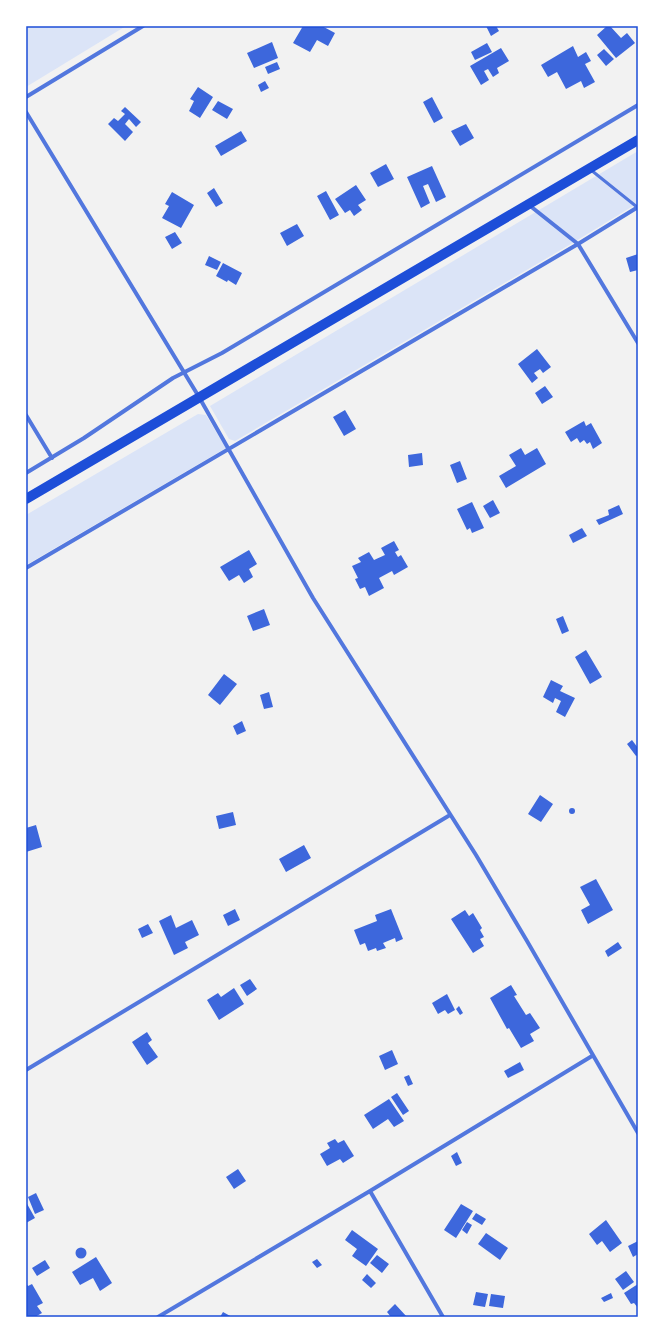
<svg xmlns="http://www.w3.org/2000/svg" width="664" height="1343" viewBox="0 0 664 1343" font-family="'Exo 2',sans-serif">
	<style>
		.green { fill: #dbe4f7 }
		.building { fill: #3d67dc }
		.lines { fill: none; stroke-linecap: round; stroke-linejoin: round }
		.service { stroke: #5277de; stroke-width: 3 }
		.minor { stroke: #5277de; stroke-width: 4 }
		.trunk { stroke: #1d4ed8; stroke-width: 10 }
		.neatline { fill: none; stroke: #1d4ed8; stroke-width: 1.5 }
	</style>
	<rect width="100%" height="100%" fill="#f2f2f2"/>
	<path class="green" d="M26,26H126L26,87Z
		M638,151V203L571,244L235,441L229,439L210,406Z
		M198,414L206,415L226,448L26,565V515Z"/>
	<path class="building" d="M303,26H322L335,33L328,46L317,40L310,52L293,43Z
		M486,26H496L499,31L491,36Z
		M607,26H610L621,38L627,33L635,43L616,58L597,35Z
		M272,42L278,58L254,68L247,53Z
		M487,43L492,52L475,60L471,52Z
		M573,46L578,57L586,52L591,61L585,64L595,82L584,88L581,81L566,89L557,72L548,77L541,65Z
		M501,48L509,61L497,68L499,73L493,77L488,69L484,71L489,80L481,85L470,66Z
		M604,49L614,59L606,66L597,55Z
		M277,62L280,69L268,74L265,67Z
		M265,81L269,88L261,92L258,85Z
		M198,87L213,97L200,118L189,111L194,101L190,99Z
		M432,97L443,118L434,123L423,102Z
		M218,101L233,109L227,119L212,110Z
		M125,107L141,122L136,127L129,119L125,124L133,132L125,141L108,124L114,118L118,121L125,114L121,111Z
		M466,124L474,138L460,146L451,131Z
		M241,131L247,141L221,156L215,146Z
		M386,164L394,179L378,187L370,173Z
		M432,166L446,197L436,202L428,184L423,186L430,203L421,208L407,177Z
		M356,185L366,200L358,205L362,210L354,216L350,210L345,213L335,199Z
		M214,188L223,203L216,207L207,193Z
		M326,191L339,215L330,220L317,196Z
		M172,192L194,205L181,228L162,218L169,206L165,204Z
		M297,224L304,236L287,246L280,233Z
		M175,232L182,243L172,249L165,237Z
		M638,254V270L630,272L626,258Z
		M209,256L221,262L217,270L205,265Z
		M223,263L242,273L236,285L228,280L227,282L216,276Z
		M537,349L551,367L543,373L540,369L534,373L538,378L532,383L518,364Z
		M545,386L553,397L542,404L535,393Z
		M345,410L356,429L344,436L333,417Z
		M584,421L586,426L591,423L602,443L593,449L590,442L587,444L584,440L580,443L577,438L571,442L565,432Z
		M521,448L525,455L537,448L546,464L506,488L499,476L516,466L509,455Z
		M422,453L423,465L409,467L408,455Z
		M460,461L467,479L457,483L450,465Z
		M493,500L500,513L490,518L483,506Z
		M472,502L484,528L472,533L470,528L467,530L457,509Z
		M619,505L623,514L599,525L596,520L609,515L608,510Z
		M582,528L587,536L573,543L569,535Z
		M394,541L399,550L395,552L398,557L401,555L408,567L394,575L392,571L379,578L384,588L369,596L365,587L360,589L355,579L358,578L352,566L361,562L358,558L369,552L374,560L385,555L381,548Z
		M249,550L257,564L249,569L253,577L244,583L239,575L229,581L220,567Z
		M264,609L270,625L253,631L247,616Z
		M563,616L569,631L562,634L556,619Z
		M586,650L602,677L590,684L575,657Z
		M224,674L237,684L220,705L208,695Z
		M551,680L563,686L560,691L575,698L565,717L556,712L561,701L555,698L553,703L543,697Z
		M269,692L273,707L264,709L260,695Z
		M242,721L246,731L237,735L233,726Z
		M632,740L638,748V755L636,756L627,744Z
		M540,795L553,804L541,822L528,814Z
		M569 811a3 3 0 1 1 6 0a3 3 0 1 1-6 0Z
		M233,812L236,825L219,829L216,816Z
		M36,825L42,847L26,852V828Z
		M304,845L311,858L286,872L279,859Z
		M596,879L613,910L588,924L581,910L590,905L580,887Z
		M235,909L240,920L228,926L223,915Z
		M391,909L403,939L396,942L395,938L383,943L386,948L377,951L376,948L368,951L365,943L360,945L354,930L377,921L375,915Z
		M465,910L469,916L473,913L482,928L480,930L484,937L480,939L484,946L473,953L451,919Z
		M171,915L176,928L192,920L199,935L185,942L188,948L174,955L159,921Z
		M148,924L153,933L142,938L138,929Z
		M618,942L622,948L608,957L605,951Z
		M250,979L257,989L247,996L240,985Z
		M511,985L517,995L514,996L526,1015L530,1013L540,1028L530,1034L534,1041L521,1048L509,1028L507,1029L490,998Z
		M234,988L244,1004L219,1020L207,1000L218,993L221,997Z
		M447,994L455,1010L448,1014L445,1010L438,1014L432,1003Z
		M459,1006L463,1013L460,1015L456,1009Z
		M147,1032L152,1040L148,1043L158,1057L147,1065L132,1042Z
		M392,1050L398,1064L385,1070L379,1056Z
		M520,1062L524,1070L508,1078L504,1071Z
		M409,1075L413,1084L408,1086L404,1077Z
		M397,1093L409,1111L403,1115L391,1097Z
		M389,1099L404,1121L394,1127L388,1119L373,1129L364,1115Z
		M335,1139L338,1143L344,1140L354,1156L343,1163L340,1159L327,1166L320,1154L330,1148L327,1143Z
		M457,1152L462,1163L456,1166L451,1156Z
		M238,1169L246,1181L234,1189L226,1177Z
		M36,1193L44,1210L35,1214L28,1197Z
		M26,1202L35,1218L26,1223Z
		M461,1204L473,1211L456,1238L444,1230Z
		M476,1213L486,1219L482,1225L472,1219Z
		M606,1220L622,1243L610,1252L602,1241L597,1245L589,1234Z
		M467,1222L472,1225L467,1234L462,1230Z
		M352,1230L378,1249L366,1266L352,1256L357,1249L345,1240Z
		M486,1233L508,1248L500,1260L478,1244Z
		M638,1241V1254L633,1257L628,1246Z
		M75.5 1253a5.5 5.5 0 1 1 11 0a5.5 5.5 0 1 1-11 0Z
		M377,1255L389,1264L382,1273L370,1263Z
		M96,1257L112,1283L100,1291L93,1278L80,1285L72,1272Z
		M317,1259L322,1265L317,1268L312,1262Z
		M45,1260L50,1268L37,1276L32,1268Z
		M626,1271L634,1282L623,1290L615,1279Z
		M367,1274L376,1283L371,1288L362,1280Z
		M26,1283L28,1286L32,1284L43,1303L37,1306L42,1313L35,1317H27L26,1315Z
		M638,1284V1308L634,1303L631,1304L624,1293Z
		M476,1292L488,1294L485,1307L473,1305Z
		M611,1293L613,1298L604,1302L601,1298Z
		M491,1294L505,1296L503,1308L489,1306Z
		M395,1304L407,1317H391L387,1312Z
		M223,1312L232,1317H220Z"/>
	<g class="lines">
		<path class="service" d="M591,170L637,207"/>
		<path class="minor" d="M26,97L143,26
			M26,112L199,397L313,598L476,855L527,941L638,1133
			M529,205L578,244L638,343
			M26,415L52,458
			M26,473L84,438L173,378L222,353L638,105
			M26,568L578,244L638,207
			M26,1070L450,815
			M370,1191L443,1317
			M158,1317L370,1191L592,1056"/>
		<path class="trunk" d="M26,499L638,140"/>
	</g>
	<rect width="664" height="1343" fill="none" stroke="#ffffff" stroke-width="54"/>
	<rect x="27" y="27" width="610" height="1289" class="neatline"/>
</svg>
